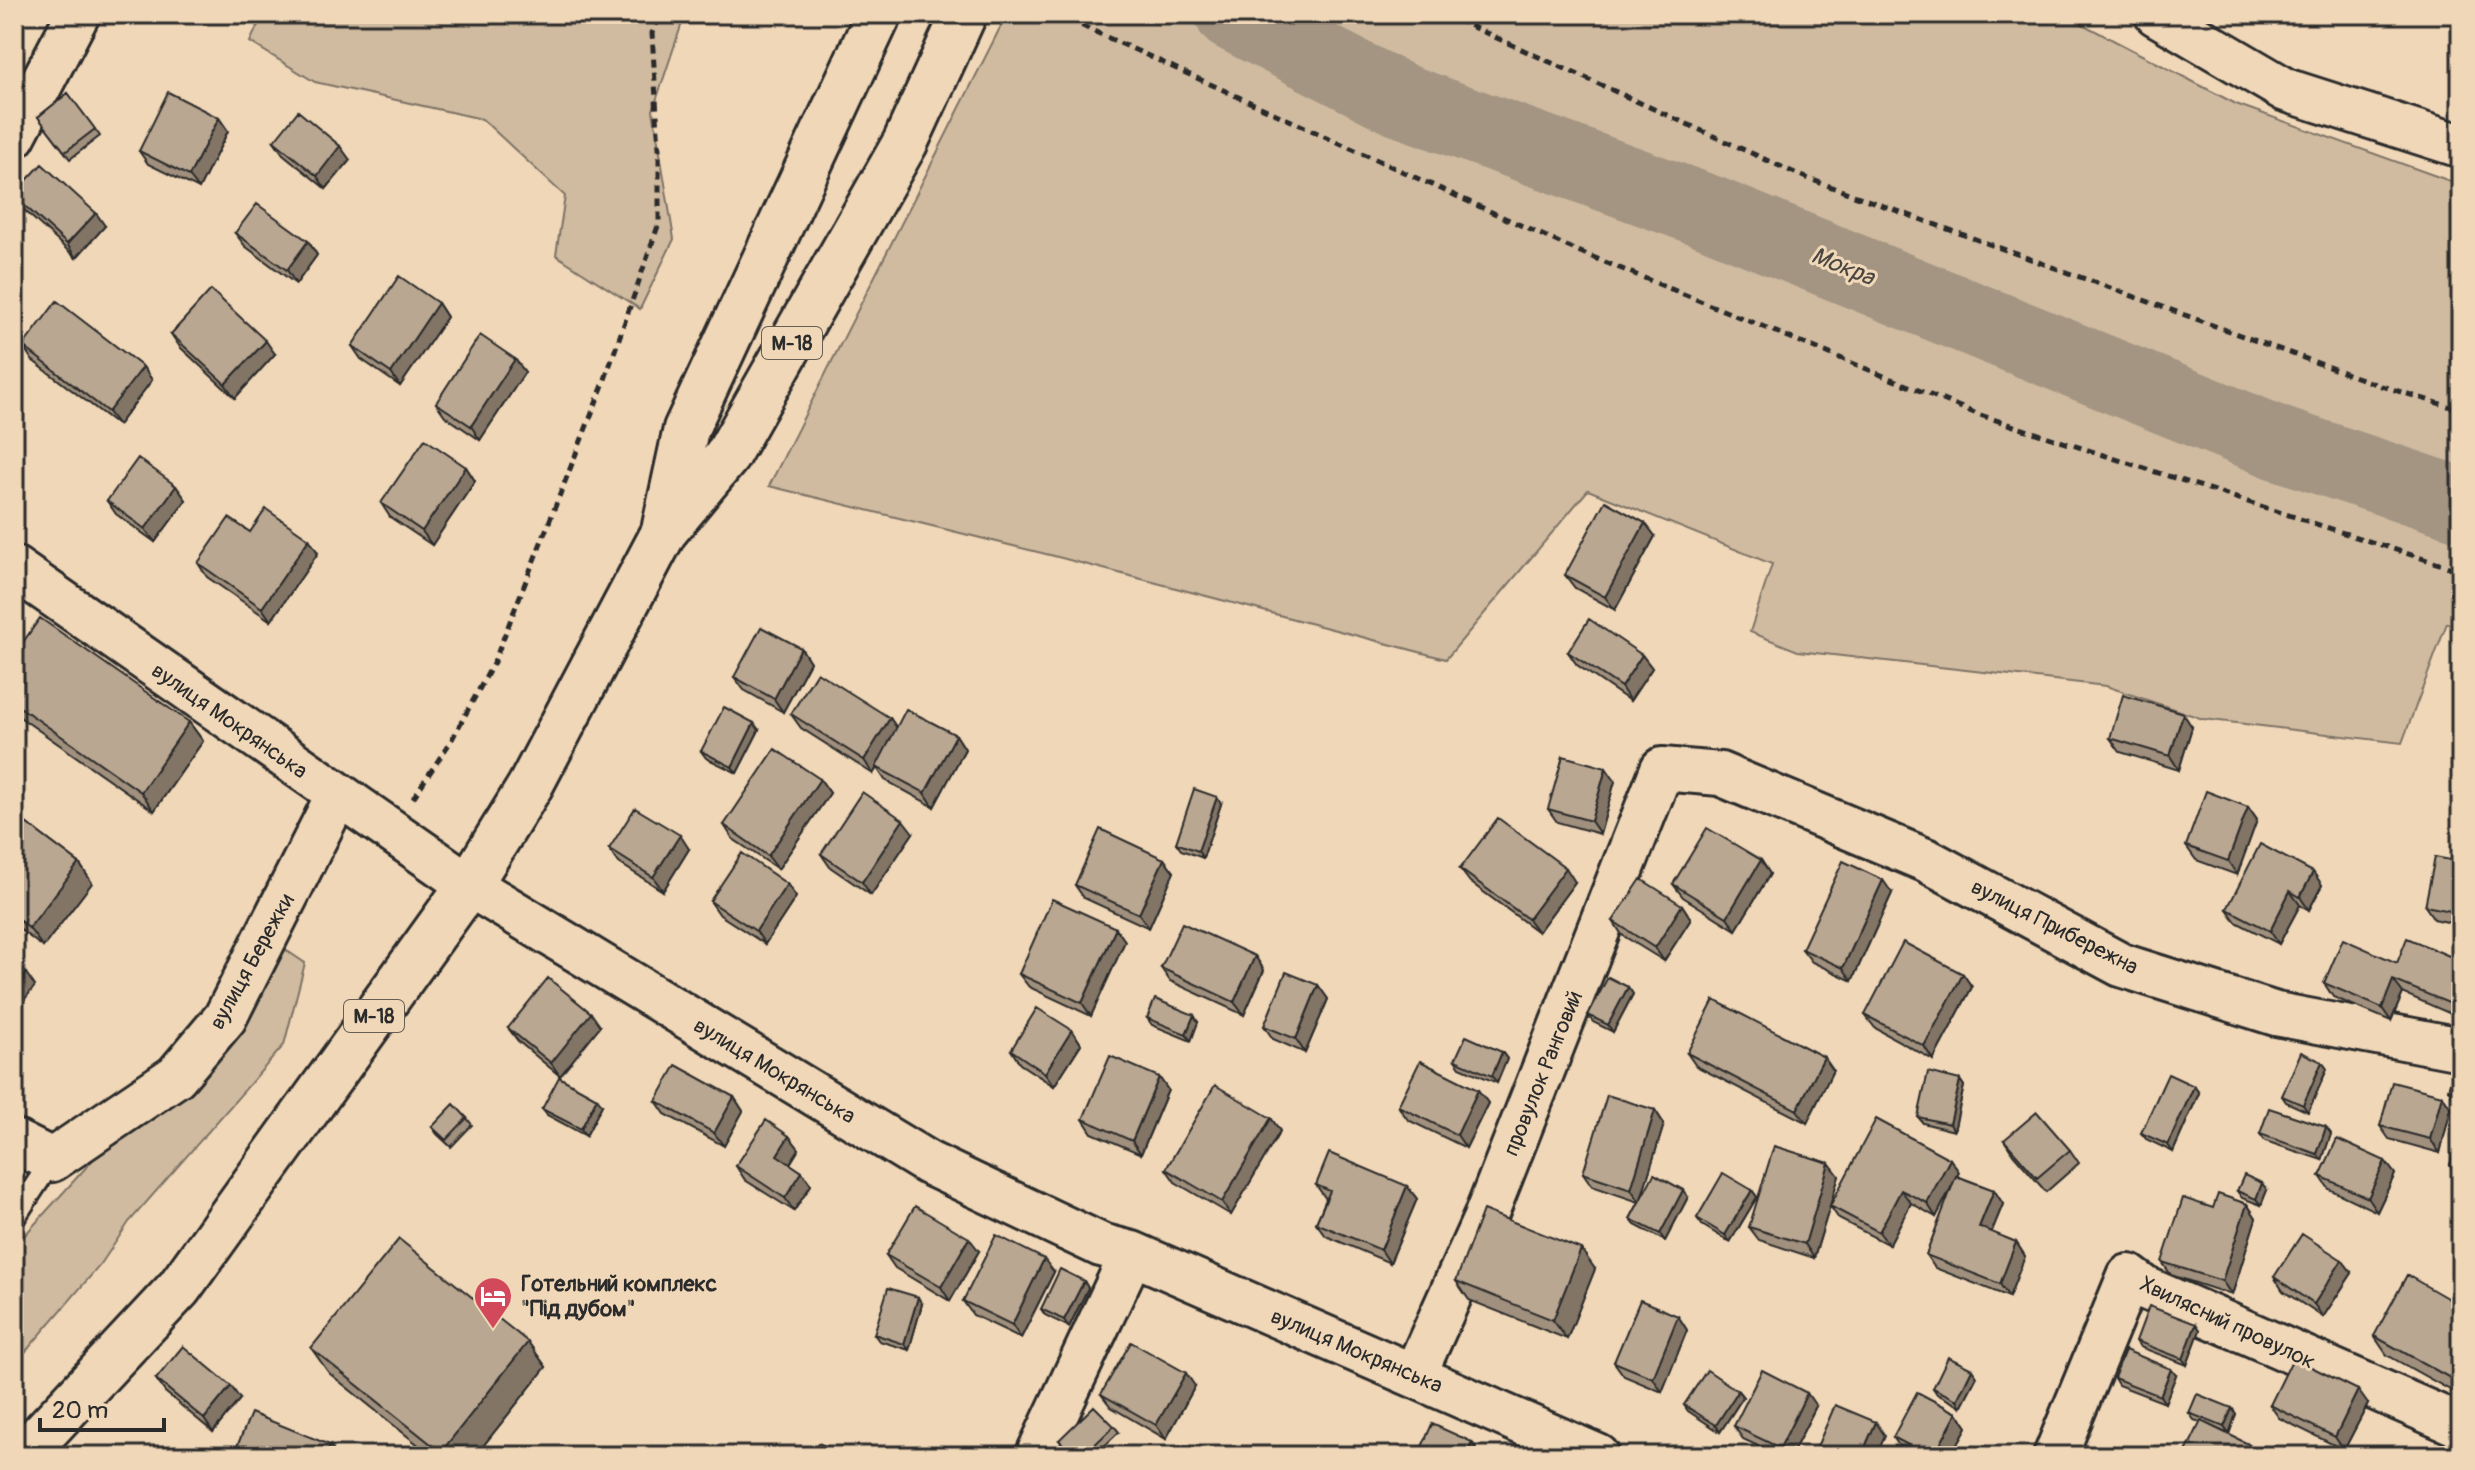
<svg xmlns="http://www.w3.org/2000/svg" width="2475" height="1470" viewBox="0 0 2475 1470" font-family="Pangolin,sans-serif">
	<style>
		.green { fill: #d0bba0; stroke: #7e7366; stroke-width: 2 }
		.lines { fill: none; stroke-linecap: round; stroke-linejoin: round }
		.river { stroke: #a49582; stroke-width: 74 }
		.lane-casing { stroke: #2b2b2b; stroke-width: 26 }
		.street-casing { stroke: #2b2b2b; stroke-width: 48 }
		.highway-casing { stroke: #2b2b2b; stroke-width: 50 }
		.path { stroke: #2b2b2b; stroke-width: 5; stroke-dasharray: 8 6; stroke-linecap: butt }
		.lane { stroke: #f0d7b8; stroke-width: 20 }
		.street { stroke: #f0d7b8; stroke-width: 42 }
		.highway { stroke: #f0d7b8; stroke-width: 44 }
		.wall { fill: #a0907d; stroke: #2b2b2b; stroke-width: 2 }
		.shaded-wall { fill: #827566; stroke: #2b2b2b; stroke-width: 2 }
		.building { fill: #baa791; stroke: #2b2b2b; stroke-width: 2 }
		.labels { text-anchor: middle; stroke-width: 6; stroke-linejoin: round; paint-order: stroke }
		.shield { fill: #f0d7b8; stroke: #665f55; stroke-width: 2 }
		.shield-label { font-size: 20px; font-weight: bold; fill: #2b2b2b }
		.street-label { font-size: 22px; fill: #2b2b2b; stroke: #f0d7b8 }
		.poi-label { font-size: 22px; font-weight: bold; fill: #2b2b2b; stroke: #f0d7b8; text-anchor: start }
		.water-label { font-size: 24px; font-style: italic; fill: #494641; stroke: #f0d7b8 }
	</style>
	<rect width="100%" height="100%" fill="#f0d7b8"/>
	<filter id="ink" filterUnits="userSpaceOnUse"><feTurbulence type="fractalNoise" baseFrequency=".0125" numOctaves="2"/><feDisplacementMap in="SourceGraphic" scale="16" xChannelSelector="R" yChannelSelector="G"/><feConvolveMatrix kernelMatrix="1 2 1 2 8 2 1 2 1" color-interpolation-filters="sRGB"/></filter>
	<g filter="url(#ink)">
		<path class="green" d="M263,14H685L653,110L674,239L640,309L556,255L565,196L482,119L315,82L250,42Z
			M1007,14H2063L2236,104L2461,185V627L2447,623L2402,743L2203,719L2106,686L1798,651L1750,632L1772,564L1588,490L1446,659L1054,556L769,486Z
			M271,940L305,963L284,1045L129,1222L101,1264L14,1365V1247L207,1034Z"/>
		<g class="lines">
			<path class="river" d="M1232,14L1401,100L1709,212L2278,443L2461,504"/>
			<g class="lane-casing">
				<path id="lane" d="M14,1218L52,1160"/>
			</g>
			<g class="street-casing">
				<path id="street" d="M2156,14L2286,90L2461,146
					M14,136L78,14
					M14,568L469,885L928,1163L1101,1245L1132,1253L1598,1456
					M14,1141L52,1160L176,1076L225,1018L337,796
					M1415,1374L1484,1220L1662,769L1720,774L1928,861L2121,965L2276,1014L2461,1049
					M1037,1456L1132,1253
					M2055,1456L2129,1276L2145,1288L2461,1426"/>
			</g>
			<g class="highway-casing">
				<path id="highway" d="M665,526L686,429L879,14
					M22,1456L179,1288L469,885L530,786L664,532L727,456L905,143L964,14"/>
			</g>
			<path class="path" d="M1056,14L1573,249L1977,414L2461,571
				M1444,14L1804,177L2378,385L2461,410
				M413,798L451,741L494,662L603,385L659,223V148L652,33L661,14"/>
			<use href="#lane" class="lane"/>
			<use href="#street" class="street"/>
			<use href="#highway" class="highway"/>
		</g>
		<path class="wall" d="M68,93L100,136L70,159L38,117Z
			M219,118L228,131L199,189L148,164L139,151Z
			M274,141L350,160L326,189L283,154Z
			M14,196L105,226L76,258L22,208Z
			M235,233L308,241L317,255L296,284L245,246Z
			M438,303L447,317L400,386L361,359L352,346Z
			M171,334L275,354L235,398L180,347Z
			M23,346L143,367L152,380L118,425L32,360Z
			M515,359L525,372L480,440L445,416L436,403Z
			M466,467L475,481L432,545L390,517L381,503Z
			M176,486L186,500L155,542L116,514L107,501Z
			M1645,523L1655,536L1615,610L1575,588L1565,575Z
			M250,532L309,539L318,553L271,621L207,577L198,563Z
			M801,648L810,662L783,712L744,690L734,677Z
			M1568,652L1642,655L1652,668L1630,701L1577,665Z
			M14,655L189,722L203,741L154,811L14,713Z
			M791,714L890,718L896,727L956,735L965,749L934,807L885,780L877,768L873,774L801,728Z
			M2192,727L2179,770L2120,752L2110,738Z
			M759,730L737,773L706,758L701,751Z
			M820,779L830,793L778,869L733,839L724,825Z
			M1615,781L1600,834L1557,822L1548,809Z
			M1221,804L1203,858L1181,850L1176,843Z
			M2248,807L2257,820L2237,875L2196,860L2186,846Z
			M14,814L79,863L92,883L43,947L14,925Z
			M913,833L871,895L830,867L821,854Z
			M609,849H689L663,891L619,863Z
			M1164,859L1174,872L1149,928L1084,898L1075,885Z
			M1761,860L1770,874L1736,930L1683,897L1673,884Z
			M2461,862V925L2434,919L2425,906Z
			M1460,869L1575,882L1538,932L1470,882Z
			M2313,872L2322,885L2309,910L2300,905L2279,944L2236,922L2227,909Z
			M787,884L796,897L765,944L720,915L710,901Z
			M1892,893L1852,981L1812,962L1802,949Z
			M1682,905L1691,919L1664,961L1622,935L1613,921Z
			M1116,928L1125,941L1091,1016L1029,987L1019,974Z
			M1255,956L1264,970L1244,1015L1170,981L1161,968Z
			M2461,961V1015L2460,1018L2403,993L2391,1021L2333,997L2324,983L2397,963Z
			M1963,974L1972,987L1933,1060L1875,1028L1865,1015Z
			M1318,985L1328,999L1305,1053L1273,1039L1264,1026Z
			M1628,987L1633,994L1613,1032L1593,1022L1588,1015Z
			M1147,1018L1198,1022L1191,1041L1152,1025Z
			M600,1026L560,1076L518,1041L508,1028Z
			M1072,1030L1081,1044L1054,1086L1020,1064L1011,1050Z
			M1502,1052L1507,1059L1497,1083L1460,1067L1455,1060Z
			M1687,1053L1833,1070L1807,1123L1696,1066Z
			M2461,1061V1098L2453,1096L2448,1089Z
			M2322,1062L2327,1069L2308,1112L2286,1102L2282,1096Z
			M1159,1077L1168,1090L1141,1154L1092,1133L1083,1119Z
			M1960,1080L1964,1086L1954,1131L1923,1123L1918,1117Z
			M2194,1086L2199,1093L2173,1152L2146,1139L2141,1133Z
			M1478,1090L1488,1103L1466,1148L1408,1120L1398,1106Z
			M2442,1095L2451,1108L2440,1153L2389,1139L2380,1126Z
			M734,1097L743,1111L724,1146L665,1114L656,1101Z
			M602,1105L586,1136L547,1115L542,1109Z
			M1655,1110L1664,1124L1641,1198L1688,1197L1665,1241L1635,1225L1630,1219L1639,1202L1592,1186L1583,1173Z
			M467,1118L472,1125L451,1147L437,1134L432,1127Z
			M1271,1118L1280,1131L1231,1215L1175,1182L1166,1169Z
			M2326,1127L2331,1134L2322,1160L2265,1141L2260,1134Z
			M2461,1132V1179L2450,1165Z
			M789,1136L799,1149L790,1164L802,1172L811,1185L794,1211L745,1180L736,1166Z
			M2004,1140L2070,1150L2079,1163L2046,1192L2013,1154Z
			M1950,1159L1959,1172L1957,1176L1994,1190L2003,1204L1991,1232L2016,1242L2025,1256L2009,1297L1935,1268L1926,1255L1953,1184L1936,1217L1911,1203L1889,1245L1839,1219L1830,1206L1814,1258L1759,1240L1749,1227L1829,1163L1839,1176L1830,1206Z
			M2385,1161L2395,1174L2377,1212L2329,1189L2320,1176Z
			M1316,1185L1407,1186L1417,1199L1390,1263L1326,1236L1316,1223L1326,1199Z
			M1752,1190L1757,1197L1730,1242L1702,1225L1697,1218Z
			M2267,1190L2261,1205L2242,1198L2237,1191Z
			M2247,1204L2256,1218L2232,1295L2171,1275L2162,1262L2213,1208Z
			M979,1251L950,1301L895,1268L886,1255Z
			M2342,1260L2352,1273L2323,1317L2283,1291L2274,1277Z
			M1595,1269L1567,1339L1469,1300L1456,1281Z
			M1054,1272L1021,1338L973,1315L963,1301Z
			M1084,1281L1088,1288L1069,1327L1045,1315L1041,1309Z
			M922,1304L909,1350L879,1341L874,1334Z
			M2461,1306V1396L2387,1355L2374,1336Z
			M1678,1316L1687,1330L1662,1392L1624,1376L1614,1362Z
			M2196,1324L2200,1330L2187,1365L2140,1347L2136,1341Z
			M528,1342L546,1367L475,1456H432L329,1373L311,1348Z
			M1972,1369L1977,1376L1961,1407L1937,1394L1933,1388Z
			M2176,1375L2165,1403L2118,1385L2114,1378Z
			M156,1379L240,1399L213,1432L165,1392Z
			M1195,1386L1166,1439L1111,1407L1101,1394Z
			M1738,1391L1743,1397L1720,1432L1688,1411L1684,1405Z
			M2368,1404L2344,1450L2279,1418L2270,1405Z
			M1816,1406L1791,1456H1779L1743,1439L1734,1426Z
			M2232,1408L2236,1414L2229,1434L2194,1420L2189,1413Z
			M1957,1413L1967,1427L1951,1456H1913L1902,1450L1893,1437Z
			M1114,1426L1119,1432L1094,1456H1072L1059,1440Z"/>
		<path class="shaded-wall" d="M14,14H20L15,22L14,20Z
			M219,118L228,131L199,189L189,176Z
			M340,146L350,160L326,189L317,176Z
			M96,213L105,226L76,258L67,244Z
			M308,241L317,255L296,284L287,270Z
			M438,303L447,317L400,386L391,373Z
			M266,341L275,354L235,398L225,384Z
			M515,359L525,372L480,440L471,426Z
			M143,367L152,380L118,425L108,412Z
			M14,375L21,385L14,395Z
			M466,467L475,481L432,545L422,531Z
			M176,486L186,500L155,542L145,529Z
			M1645,523L1655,536L1615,610L1605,597Z
			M309,539L318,553L271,621L262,608Z
			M801,648L810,662L783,712L774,699Z
			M1642,655L1652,668L1630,701L1621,687Z
			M2183,713L2192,727L2179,770L2170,756Z
			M890,718L899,731L873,774L864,760Z
			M189,722L203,741L154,811L141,792Z
			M754,723L759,730L737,773L732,767Z
			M956,735L965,749L934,807L925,793Z
			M1606,768L1615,781L1600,834L1591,821Z
			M820,779L830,793L778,869L768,856Z
			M1217,797L1221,804L1203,858L1198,851Z
			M2248,807L2257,820L2237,875L2228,861Z
			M903,820L913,833L871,895L862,882Z
			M680,835L689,849L663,891L653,877Z
			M1164,859L1174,872L1149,928L1139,914Z
			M1761,860L1770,874L1736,930L1727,917Z
			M79,863L92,883L43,947L29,928Z
			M1566,868L1575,882L1538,932L1528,919Z
			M2313,872L2322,885L2309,910L2300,897Z
			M1883,880L1892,893L1852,981L1843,968Z
			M787,884L796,897L765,944L756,931Z
			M2290,891L2300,905L2279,944L2270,931Z
			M1682,905L1691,919L1664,961L1655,948Z
			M1116,928L1125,941L1091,1016L1082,1003Z
			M1255,956L1264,970L1244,1015L1234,1002Z
			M26,973L35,986L14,1013V988Z
			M1963,974L1972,987L1933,1060L1924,1046Z
			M2393,980L2403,993L2391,1021L2382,1008Z
			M2461,980V1015L2460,1018L2451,1004Z
			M1318,985L1328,999L1305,1053L1296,1039Z
			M1628,987L1633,994L1613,1032L1608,1025Z
			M591,1013L600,1026L560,1076L551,1063Z
			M1194,1015L1198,1022L1191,1041L1186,1034Z
			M1072,1030L1081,1044L1054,1086L1045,1073Z
			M1502,1052L1507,1059L1497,1083L1492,1076Z
			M1824,1057L1833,1070L1807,1123L1797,1110Z
			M2322,1062L2327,1069L2308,1112L2303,1105Z
			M1159,1077L1168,1090L1141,1154L1132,1141Z
			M1960,1080L1964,1086L1954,1131L1950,1124Z
			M2194,1086L2199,1093L2173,1152L2168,1145Z
			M1478,1090L1488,1103L1466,1148L1457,1135Z
			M2442,1095L2451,1108L2440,1153L2430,1139Z
			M734,1097L743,1111L724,1146L714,1133Z
			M597,1098L602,1105L586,1136L581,1129Z
			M1655,1110L1664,1124L1640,1202L1631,1189Z
			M1271,1118L1280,1131L1231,1215L1222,1202Z
			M2326,1127L2331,1134L2322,1160L2317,1154Z
			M789,1136L799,1149L786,1169L777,1155Z
			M1950,1159L1959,1172L1936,1217L1927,1203Z
			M2385,1161L2395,1174L2377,1212L2368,1198Z
			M1829,1163L1839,1176L1814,1258L1805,1244Z
			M802,1172L811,1185L794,1211L785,1198Z
			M2262,1183L2267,1190L2261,1205L2256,1199Z
			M1407,1186L1417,1199L1390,1263L1381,1250Z
			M1683,1190L1688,1197L1665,1241L1660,1234Z
			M1752,1190L1757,1197L1730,1242L1725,1235Z
			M1901,1190L1911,1203L1889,1245L1879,1232Z
			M1994,1190L2003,1204L1988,1241L1979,1227Z
			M2247,1204L2256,1218L2232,1295L2222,1281Z
			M969,1238L979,1251L950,1301L941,1287Z
			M2016,1242L2025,1256L2009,1297L2000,1284Z
			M1581,1249L1595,1269L1567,1339L1553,1320Z
			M1044,1259L1054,1272L1021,1338L1012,1325Z
			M2342,1260L2352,1273L2323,1317L2314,1304Z
			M1084,1281L1088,1288L1069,1327L1064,1320Z
			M918,1297L922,1304L909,1350L904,1344Z
			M1678,1316L1687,1330L1662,1392L1653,1378Z
			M2196,1324L2200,1330L2187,1365L2183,1359Z
			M528,1342L546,1367L475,1456H444L441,1452Z
			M1972,1369L1977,1376L1961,1407L1957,1400Z
			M2171,1369L2176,1375L2165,1403L2160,1396Z
			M1186,1373L1195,1386L1166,1439L1156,1425Z
			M231,1386L240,1399L213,1432L204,1419Z
			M2358,1390L2368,1404L2344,1450L2335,1437Z
			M1738,1391L1743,1397L1720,1432L1716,1425Z
			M1807,1393L1816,1406L1791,1456H1786L1780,1448Z
			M2232,1408L2236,1414L2229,1434L2224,1427Z
			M1957,1413L1967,1427L1951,1456H1934Z
			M1876,1422L1885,1436L1876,1456H1861Z
			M1472,1442L1477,1449L1474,1456H1466Z
			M330,1445L337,1456H325Z"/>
		<path class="building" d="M168,92L219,118L189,176L139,151Z
			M68,93L95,129L65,152L38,117Z
			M298,111L340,146L317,176L274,141Z
			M42,164L96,213L67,244L14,196V194Z
			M257,204L308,241L287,270L235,233Z
			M399,276L438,303L391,373L352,346Z
			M211,290L266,341L225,384L171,334Z
			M57,301L143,367L108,412L23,346Z
			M480,335L515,359L471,426L436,403Z
			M425,439L466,467L422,531L381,503Z
			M138,458L176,486L145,529L107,501Z
			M1605,501L1645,523L1605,597L1565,575Z
			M266,509L309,539L262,608L198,563L229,518L250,532Z
			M40,618L189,722L141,792L14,703V655Z
			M1589,619L1642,655L1621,687L1568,652Z
			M761,627L801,648L774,699L734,677Z
			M817,672L890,718L864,760L791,714Z
			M2123,695L2183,713L2170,756L2110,738Z
			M724,707L754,723L732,767L701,751Z
			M906,709L956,735L925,793L876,767Z
			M775,749L820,779L768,856L724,825Z
			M1563,756L1606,768L1591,821L1548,809Z
			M2461,783V810H2459L2458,784Z
			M1194,789L1217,797L1198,851L1176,843Z
			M2206,791L2248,807L2228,861L2186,846Z
			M862,792L903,820L862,882L821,854Z
			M635,808L680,835L653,877L609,849Z
			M14,814L79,863L29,928L14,916Z
			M1498,818L1566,868L1528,919L1460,869Z
			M1707,828L1761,860L1727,917L1673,884Z
			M1100,829L1164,859L1139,914L1075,885Z
			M2260,844L2313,872L2300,897L2290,891L2270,931L2227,909Z
			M742,853L787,884L756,931L710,901Z
			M2435,857L2461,862V913L2425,906Z
			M1843,861L1883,880L1843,968L1802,949Z
			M1641,879L1682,905L1655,948L1613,921Z
			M1052,899L1116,928L1082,1003L1019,974Z
			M1182,923L1255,956L1234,1002L1161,968Z
			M2407,938L2461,961V980L2451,1004L2393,980L2382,1008L2324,983L2343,939L2397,963Z
			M1903,942L1963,974L1924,1046L1865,1015Z
			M14,963L26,973L14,988Z
			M1286,972L1318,985L1296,1039L1264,1026Z
			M1608,977L1628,987L1608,1025L1588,1015Z
			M548,978L591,1013L551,1063L508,1028Z
			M1155,999L1194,1015L1186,1034L1147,1018Z
			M1714,1000L1824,1057L1797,1110L1687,1053Z
			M1037,1008L1072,1030L1045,1073L1011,1050Z
			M1466,1036L1502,1052L1492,1076L1455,1060Z
			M2301,1052L2322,1062L2303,1105L2282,1096Z
			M1110,1056L1159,1077L1132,1141L1083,1119Z
			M2457,1060L2461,1061V1093L2448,1089Z
			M1420,1061L1478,1090L1457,1135L1398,1106Z
			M676,1065L734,1097L714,1133L656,1101Z
			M1928,1072L1960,1080L1950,1124L1918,1117Z
			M2168,1074L2194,1086L2168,1145L2141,1133Z
			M559,1077L597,1098L581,1129L542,1109Z
			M2392,1082L2442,1095L2430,1139L2380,1126Z
			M1215,1085L1271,1118L1222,1202L1166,1169Z
			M1607,1095L1655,1110L1631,1189L1583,1173Z
			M454,1104L467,1118L446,1140L432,1127Z
			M2269,1108L2326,1127L2317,1154L2260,1134Z
			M2037,1112L2070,1150L2037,1178L2004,1140Z
			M1876,1119L1950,1159L1927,1203L1901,1190L1879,1232L1830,1206Z
			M766,1120L789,1136L777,1155L802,1172L785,1198L736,1166Z
			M2461,1132V1169L2450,1165Z
			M2337,1139L2385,1161L2368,1198L2320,1176Z
			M1774,1146L1829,1163L1805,1244L1749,1227Z
			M1329,1153L1407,1186L1381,1250L1316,1223L1330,1191L1316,1185Z
			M1723,1173L1752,1190L1725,1235L1697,1218Z
			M1654,1174L1683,1190L1660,1234L1630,1219Z
			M2244,1175L2262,1183L2256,1199L2237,1191Z
			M1956,1176L1994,1190L1979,1227L2016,1242L2000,1284L1926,1255Z
			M2218,1194L2247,1204L2222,1281L2162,1262L2183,1198L2213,1208Z
			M915,1206L969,1238L941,1287L886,1255Z
			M1483,1210L1581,1249L1553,1320L1456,1281Z
			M2302,1234L2342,1260L2314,1304L2274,1277Z
			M996,1235L1044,1259L1012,1325L963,1301Z
			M399,1239L528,1342L441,1452L311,1348Z
			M1060,1269L1084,1281L1064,1320L1041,1309Z
			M2407,1275L2461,1306V1384L2374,1336Z
			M888,1288L918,1297L904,1344L874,1334Z
			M1640,1300L1678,1316L1653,1378L1614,1362Z
			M2149,1306L2196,1324L2183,1359L2136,1341Z
			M1131,1342L1186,1373L1156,1425L1101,1394Z
			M183,1346L231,1386L204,1419L156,1379Z
			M2125,1350L2171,1369L2160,1396L2114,1378Z
			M1948,1357L1972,1369L1957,1400L1933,1388Z
			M2293,1358L2358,1390L2335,1437L2270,1405Z
			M1707,1370L1738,1391L1716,1425L1684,1405Z
			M1762,1370L1807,1393L1780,1448L1734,1426Z
			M1917,1392L1957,1413L1934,1456H1929L1893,1437Z
			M2197,1394L2232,1408L2224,1427L2189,1413Z
			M1835,1405L1876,1422L1861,1456H1813Z
			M1094,1406L1114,1426L1083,1456H1074L1059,1440Z
			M251,1413L330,1445L325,1456H233Z
			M2201,1421L2273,1456H2184Z
			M1432,1424L1472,1442L1466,1456H1418Z
			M2456,1433L2461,1436V1456H2444Z
			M818,1443L848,1455V1456H813Z
			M2325,1448L2345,1456H2322Z
			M1380,1451L1386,1456H1376Z"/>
	</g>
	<defs>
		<g id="hotel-pin" transform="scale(2)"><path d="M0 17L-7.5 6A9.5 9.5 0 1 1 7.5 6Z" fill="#d1495b" stroke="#f0d7b8"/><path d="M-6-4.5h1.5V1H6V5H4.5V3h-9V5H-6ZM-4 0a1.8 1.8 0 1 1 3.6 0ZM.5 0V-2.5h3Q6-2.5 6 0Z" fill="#fff"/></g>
	</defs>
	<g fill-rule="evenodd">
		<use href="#hotel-pin" x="493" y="1296"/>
	</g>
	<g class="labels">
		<g class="shield">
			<rect x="762" y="327" width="60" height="32" rx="6"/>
			<rect x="344" y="1000" width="60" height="32" rx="6"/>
		</g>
		<g class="shield-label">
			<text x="792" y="350">М-18</text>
			<text x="374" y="1023">М-18</text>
		</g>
		<g class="street-label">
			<text transform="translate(230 720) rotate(35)" y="8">вулиця Мокрянська</text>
			<text transform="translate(2055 926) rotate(27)" y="8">вулиця Прибережна</text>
			<text transform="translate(251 961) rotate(-61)" y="8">вулиця Бережки</text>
			<text transform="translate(775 1070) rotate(31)" y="8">вулиця Мокрянська</text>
			<text transform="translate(1542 1073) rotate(-68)" y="8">провулок Ранговий</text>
			<text transform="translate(2228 1322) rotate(25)" y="8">Хвилясний провулок</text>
			<text transform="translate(1357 1350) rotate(23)" y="8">вулиця Мокрянська</text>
		</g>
		<g class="poi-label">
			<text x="521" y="1291">Готельний комплекс<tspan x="521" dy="25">"Під дубом"</tspan></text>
		</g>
		<g class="water-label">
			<text transform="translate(1843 266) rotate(22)" y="8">Мокра</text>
		</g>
	</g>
	<rect width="2475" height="1470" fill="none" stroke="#f0d7b8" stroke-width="48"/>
	<rect x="24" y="24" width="2427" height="1422" fill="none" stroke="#2b2b2b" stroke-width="3" filter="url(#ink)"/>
	<path d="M40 1418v12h124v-12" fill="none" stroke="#2b2b2b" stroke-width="4"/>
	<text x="52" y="1418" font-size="24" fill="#2b2b2b" stroke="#f0d7b8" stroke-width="6" paint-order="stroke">20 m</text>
</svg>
